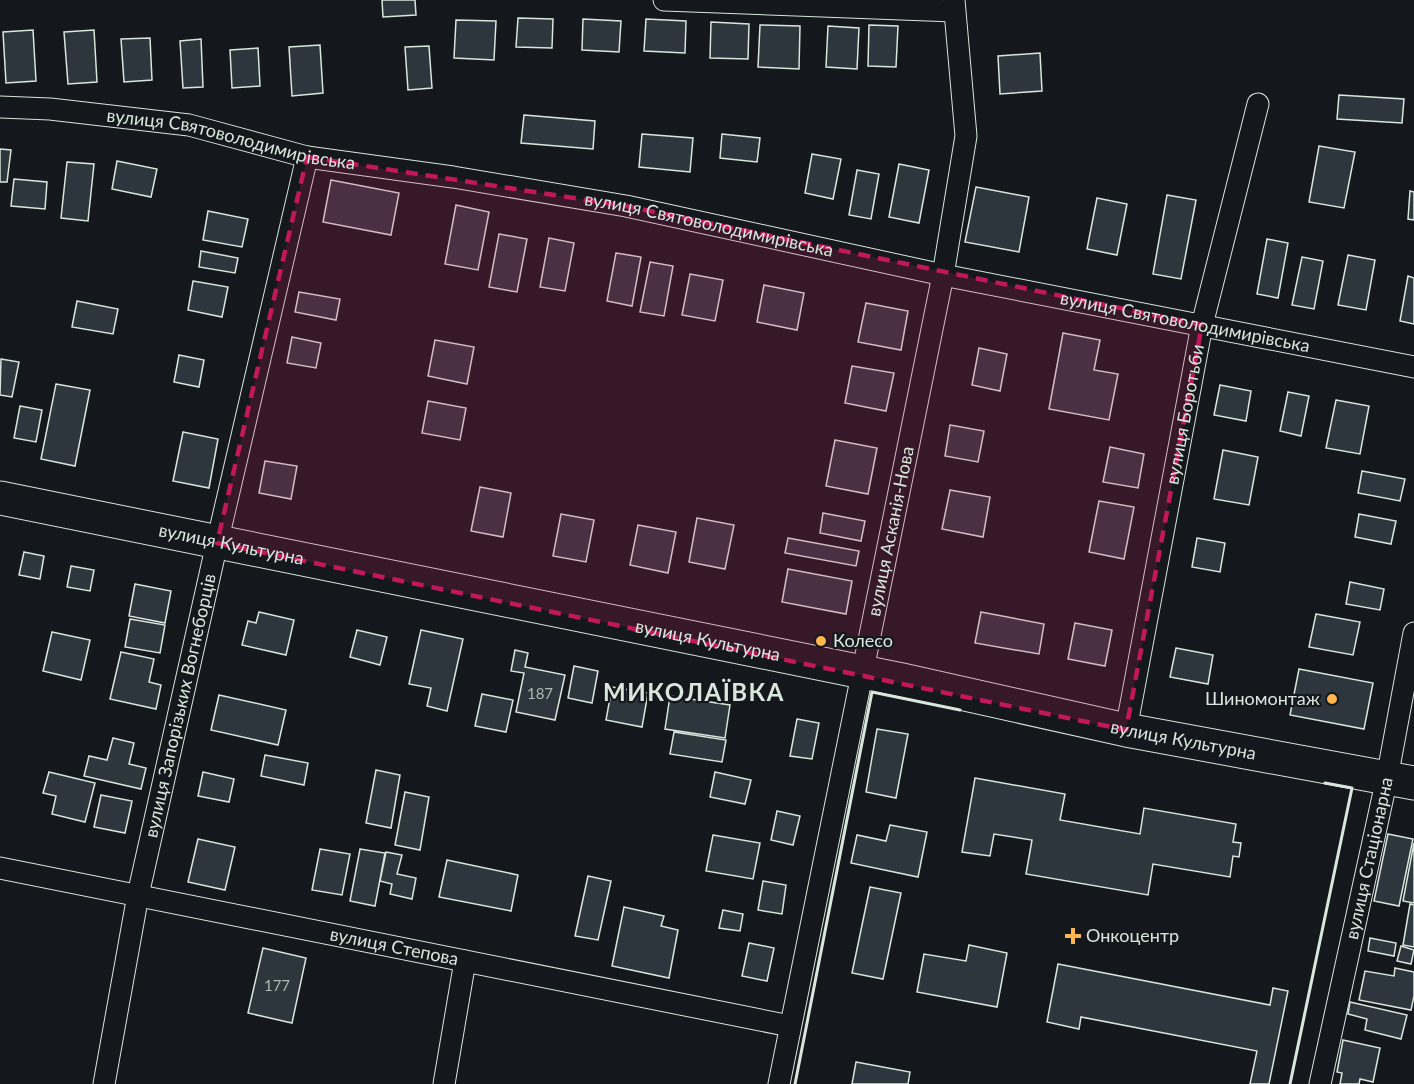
<svg xmlns="http://www.w3.org/2000/svg" width="1414" height="1084" viewBox="0 0 1414 1084" font-family="Lato,sans-serif">
	<style>
		.building { fill: #2c363c; stroke: #d8e6dc; stroke-width: 1.5 }
		.lines { fill: none; stroke-linecap: round; stroke-linejoin: round }
		.street-casing { stroke: #d8e6dc; stroke-width: 23 }
		.primary-casing { stroke: #d8e6dc; stroke-width: 35 }
		.street { stroke: #14181c; stroke-width: 21 }
		.primary { stroke: #14181c; stroke-width: 33 }
		.wall { stroke: #d8e6dc; stroke-width: 3 }
		.marked { fill: #c2185b; fill-opacity: 0.2; stroke: #c2185b; stroke-width: 4.5; stroke-dasharray: 12 8; stroke-linejoin: round }
		.poi-dot { fill: #ffb74d; stroke: #14181c; stroke-width: 2 }
		.labels { text-anchor: middle; stroke-width: 4.5; stroke-linejoin: round; paint-order: stroke }
		.number-label { font-size: 15px; fill: #adbab4 }
		.street-label { font-size: 18px; fill: #d8e6dc; stroke: #14181c }
		.poi-label { font-size: 18px; fill: #d8e6dc; stroke: #14181c; text-anchor: start }
		.district-label { font-size: 24px; font-weight: bold; letter-spacing: 1.5px; fill: #d8e6dc; stroke: #14181c }
	</style>
	<rect width="100%" height="100%" fill="#14181c"/>
	<path class="building" d="M382,0H415L416,15L383,17Z
		M518,18L553,19L552,48L516,47Z
		M583,19L621,21L619,52L582,50Z
		M646,19L686,21L685,53L644,51Z
		M456,20L496,21L494,60L454,58Z
		M711,22L749,24L748,59L710,58Z
		M760,25L800,26L799,69L758,67Z
		M869,25L898,26L896,67L868,66Z
		M828,26L859,28L857,69L826,67Z
		M33,30L36,81L6,83L3,32Z
		M94,30L97,82L68,84L64,32Z
		M150,38L152,80L124,82L121,39Z
		M201,39L203,87L183,88L180,41Z
		M320,45L323,93L292,96L289,47Z
		M429,46L432,88L408,90L405,47Z
		M258,48L260,86L232,88L230,50Z
		M1040,53L1042,91L1000,94L998,56Z
		M1339,95L1404,99L1402,123L1337,119Z
		M524,115L595,121L593,149L521,143Z
		M642,134L693,138L690,172L639,167Z
		M722,134L760,138L757,162L720,158Z
		M1319,146L1355,152L1344,208L1309,202Z
		M0,149L11,150L7,182H0Z
		M812,154L841,159L833,199L805,193Z
		M117,161L157,169L151,197L112,189Z
		M67,162L94,164L88,221L61,218Z
		M899,164L929,170L919,223L889,217Z
		M857,170L879,174L871,219L849,215Z
		M14,179L47,182L45,209L11,206Z
		M331,180L399,193L391,235L323,222Z
		M976,187L1029,197L1019,252L965,242Z
		M1410,191L1414,192V220L1408,219Z
		M1167,195L1196,200L1181,279L1153,274Z
		M1097,198L1127,204L1117,255L1087,249Z
		M456,205L489,212L478,270L445,264Z
		M208,211L248,219L242,247L203,240Z
		M499,234L527,239L517,292L489,287Z
		M549,238L574,243L565,291L540,287Z
		M1267,239L1288,243L1278,298L1257,294Z
		M201,251L238,258L235,273L199,267Z
		M616,253L641,257L632,306L607,301Z
		M1348,255L1375,260L1366,310L1338,305Z
		M1302,257L1323,261L1314,309L1292,305Z
		M650,262L673,266L664,316L640,312Z
		M690,274L723,280L715,321L682,315Z
		M1408,276L1414,278V324L1400,321Z
		M193,281L228,287L222,317L188,310Z
		M764,285L804,293L797,330L757,322Z
		M299,292L340,299L336,320L295,312Z
		M77,301L118,309L113,334L72,327Z
		M866,303L908,311L901,350L858,342Z
		M1063,333L1100,340L1094,370L1118,374L1109,420L1049,409Z
		M292,337L321,343L316,368L287,363Z
		M435,340L474,347L467,384L428,376Z
		M979,348L1007,354L1000,391L972,385Z
		M179,355L204,360L199,387L174,382Z
		M1,359L19,362L12,397L0,395Z
		M852,366L894,373L886,411L845,403Z
		M56,384L90,390L75,466L41,459Z
		M1220,385L1251,391L1246,421L1214,415Z
		M1288,392L1309,396L1301,436L1280,431Z
		M1336,400L1369,406L1360,454L1326,448Z
		M428,401L466,408L460,440L422,433Z
		M20,406L42,410L36,442L14,438Z
		M950,425L984,431L978,462L945,456Z
		M183,432L218,439L209,488L173,481Z
		M835,440L877,448L868,494L826,486Z
		M1110,447L1144,454L1138,488L1103,482Z
		M1223,450L1258,457L1249,505L1214,499Z
		M265,461L297,466L291,499L259,493Z
		M1362,471L1405,479L1400,501L1358,493Z
		M480,487L511,493L503,537L471,531Z
		M950,490L990,497L983,537L942,529Z
		M1099,501L1134,507L1124,559L1089,552Z
		M823,513L865,521L861,541L820,533Z
		M561,514L594,520L586,562L553,556Z
		M1359,514L1396,521L1391,544L1355,537Z
		M697,518L734,525L725,569L689,562Z
		M638,525L676,532L668,573L630,565Z
		M788,538L859,551L856,566L785,553Z
		M1197,538L1225,543L1220,572L1192,567Z
		M24,552L44,556L40,579L19,575Z
		M71,566L94,570L90,591L67,587Z
		M788,569L852,581L846,614L782,602Z
		M1350,582L1384,589L1380,610L1346,604Z
		M135,584L171,591L165,623L129,616Z
		M259,612L294,620L286,655L242,645L248,621L256,623Z
		M981,612L1044,624L1039,654L975,643Z
		M1316,614L1360,622L1353,655L1309,647Z
		M130,619L165,625L160,653L125,647Z
		M1075,623L1112,630L1105,666L1068,659Z
		M357,630L387,637L380,665L350,657Z
		M421,630L463,639L447,711L427,706L431,688L409,684Z
		M52,632L90,640L81,680L43,671Z
		M1176,648L1213,655L1208,684L1170,677Z
		M515,650L528,653L525,667L565,675L555,720L516,712L524,673L511,671Z
		M121,652L154,659L149,682L161,685L156,709L110,699Z
		M574,666L598,671L592,703L568,698Z
		M1299,669L1373,683L1364,729L1290,715Z
		M612,687L648,693L642,727L606,720Z
		M482,694L513,700L506,732L475,726Z
		M219,695L286,710L278,745L211,730Z
		M670,696L730,705L725,738L665,729Z
		M797,719L819,723L812,759L790,756Z
		M877,729L908,734L896,798L866,792Z
		M674,732L726,740L722,762L670,754Z
		M113,738L134,743L129,764L146,768L141,789L84,776L89,756L107,760Z
		M265,755L308,763L304,785L261,776Z
		M376,770L400,775L391,828L366,823Z
		M49,772L95,783L85,822L52,814L56,796L43,793Z
		M203,772L234,779L229,802L198,796Z
		M715,772L751,780L745,804L710,797Z
		M975,778L1065,794L1060,820L1140,834L1144,808L1236,824L1233,842L1241,843L1239,857L1233,856L1230,877L1153,864L1148,895L1026,874L1032,840L994,834L990,856L962,852Z
		M405,792L429,797L420,850L395,845Z
		M101,795L132,801L125,833L94,827Z
		M777,811L800,816L793,845L771,840Z
		M890,825L927,832L918,877L851,863L857,835L886,841Z
		M1388,834L1413,839L1399,906L1374,901Z
		M713,835L760,843L753,879L706,871Z
		M198,839L235,847L225,890L188,882Z
		M1414,843V903L1403,901Z
		M320,849L350,854L342,895L312,890Z
		M360,849L385,853L375,906L350,901Z
		M386,852L402,855L397,874L416,878L412,899L390,894L392,884L380,881Z
		M447,860L518,875L511,911L439,897Z
		M588,876L611,881L598,940L575,936Z
		M763,881L786,885L782,914L758,910Z
		M870,887L901,893L883,979L852,973Z
		M1410,904L1414,905V947L1403,945Z
		M624,907L664,916L661,926L678,930L669,978L612,966Z
		M723,910L743,914L740,931L719,928Z
		M1370,938L1396,943L1394,956L1368,951Z
		M749,943L774,948L767,981L742,976Z
		M969,945L1007,953L997,1007L917,992L924,954L966,961Z
		M1401,946L1414,950L1411,964L1397,961Z
		M263,948L306,958L292,1023L248,1013Z
		M1058,964L1270,1005L1273,988L1288,991L1269,1084H1250L1257,1051L1081,1017L1079,1029L1047,1022Z
		M1395,968L1414,972V996L1411,1010L1359,1000L1365,971L1394,976Z
		M1350,1002L1407,1015L1401,1039L1365,1030L1367,1019L1348,1014Z
		M1343,1040L1380,1048L1373,1082L1360,1079L1359,1084H1340L1342,1073L1337,1072Z
		M856,1062L910,1072L908,1084H852Z"/>
	<g class="lines">
		<g class="street-casing">
			<g id="street">
				<path d="M664,0L954,11"/>
				<path id="s1" d="M0,107L50,109L189,125L307,157L453,177L626,206L943,275L1414,367"/>
				<path id="s2" d="M1126,730L1202,325L1258,104"/>
				<path id="s3" d="M0,868L790,1026"/>
				<path id="s4" d="M104,1084L138,895L217,543L307,157"/>
				<path d="M444,1084L465,961"/>
				<path id="s5" d="M779,1084L943,275L966,136L954,0"/>
				<path id="s6" d="M1320,1084L1387,778L1414,633"/>
			</g>
		</g>
		<g class="primary-casing">
			<g id="primary">
				<path id="s7" d="M0,498L902,680L1126,730L1414,783"/>
			</g>
		</g>
		<use href="#street" class="street"/>
		<use href="#primary" class="primary"/>
		<path class="wall" d="M795,1084L872,692L960,710
			M1290,1084L1352,788L1325,783"/>
	</g>
	<path class="marked" d="M307,157L626,206L1202,325L1126,730L217,543Z"/>
	<g class="poi-dot">
		<circle cx="821" cy="641" r="6"/>
		<circle cx="1332" cy="699" r="6"/>
		<path d="M1070 927h6v6h6v6h-6v6h-6v-6h-6v-6h6z"/>
	</g>
	<g class="labels">
		<g class="number-label">
			<text x="540" y="699">187</text>
			<text x="277" y="991">177</text>
		</g>
		<g class="street-label">
			<text dy="6" stroke="none"><textPath href="#s1" startOffset="234">вулиця Святоволодимирівська</textPath></text>
			<text dy="6" stroke="none"><textPath href="#s1" startOffset="720">вулиця Святоволодимирівська</textPath></text>
			<text dy="6" stroke="none"><textPath href="#s1" startOffset="1206">вулиця Святоволодимирівська</textPath></text>
			<text dy="6" stroke="none"><textPath href="#s2" startOffset="321">вулиця Боротьби</textPath></text>
			<text dy="6" stroke="none"><textPath href="#s5" startOffset="564">вулиця Асканія-Нова</textPath></text>
			<text dy="6" stroke="none"><textPath href="#s7" startOffset="236">вулиця Культурна</textPath></text>
			<text dy="6" stroke="none"><textPath href="#s7" startOffset="722">вулиця Культурна</textPath></text>
			<text dy="6" stroke="none"><textPath href="#s4" startOffset="386">вулиця Запорізьких Вогнеборців</textPath></text>
			<text dy="6" stroke="none"><textPath href="#s7" startOffset="1208">вулиця Культурна</textPath></text>
			<text dy="6" stroke="none"><textPath href="#s6" startOffset="231">вулиця Стаціонарна</textPath></text>
			<text dy="6" stroke="none"><textPath href="#s3" startOffset="402">вулиця Степова</textPath></text>
		</g>
		<g class="poi-label">
			<text x="833" y="647">Колесо</text>
			<text x="1320" y="705" text-anchor="end">Шиномонтаж</text>
			<text x="1086" y="942">Онкоцентр</text>
		</g>
		<g class="district-label">
			<text x="694" y="701">МИКОЛАЇВКА</text>
		</g>
	</g>
</svg>
